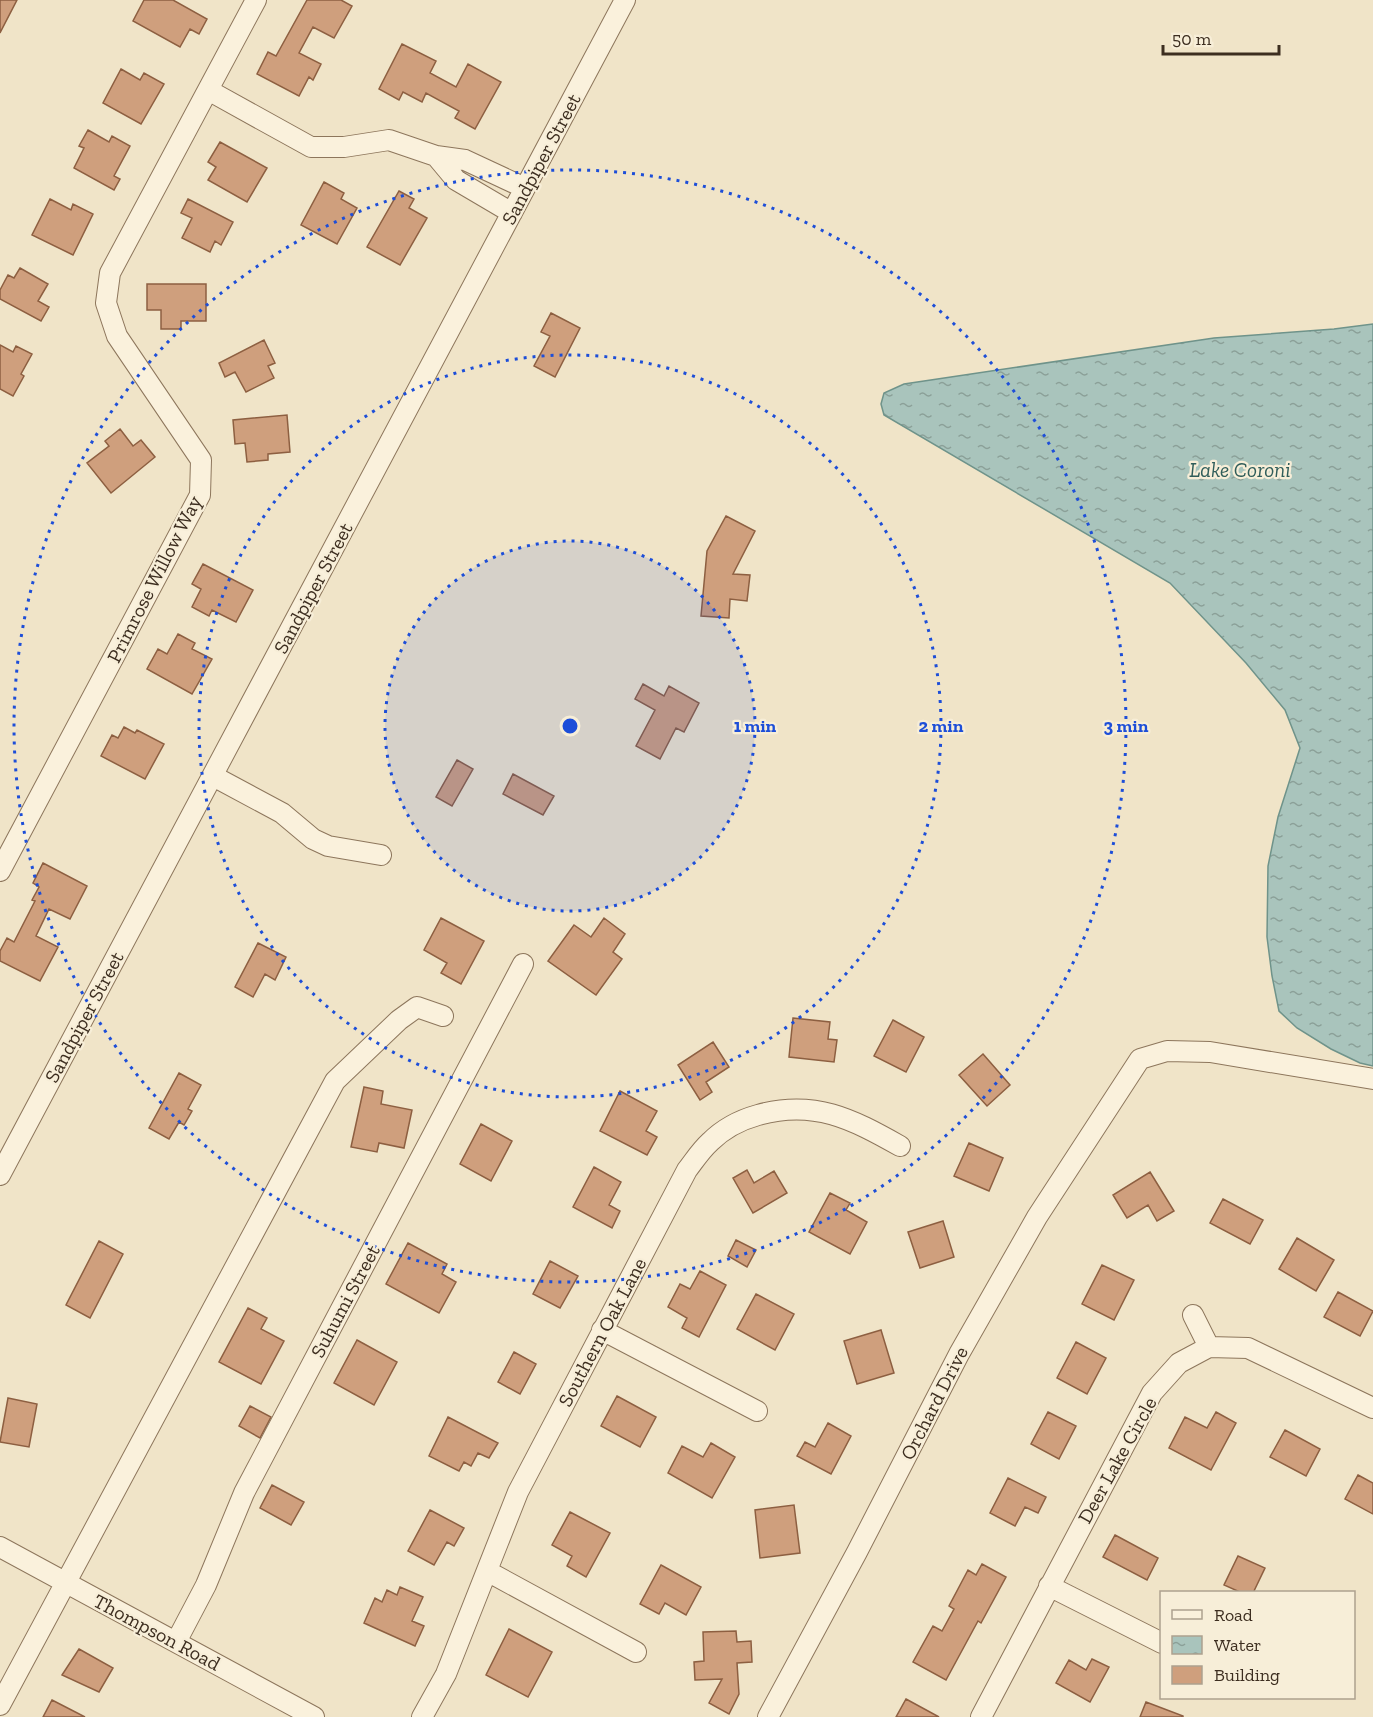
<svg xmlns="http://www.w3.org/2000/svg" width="1373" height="1717" viewBox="0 0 1373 1717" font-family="'Zilla Slab',serif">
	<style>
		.water { fill: url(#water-ripples); stroke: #6f938a; stroke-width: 1.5 }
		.building { fill: #cf9f7d; stroke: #8d5f41; stroke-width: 1.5 }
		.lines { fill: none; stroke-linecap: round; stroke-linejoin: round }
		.minor-casing { stroke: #8d765c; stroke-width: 22 }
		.minor { stroke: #faf1dc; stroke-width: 20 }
		.ring { fill: none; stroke: #1d4ed8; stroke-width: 3; stroke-dasharray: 3 6 }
		.labels { text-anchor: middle; stroke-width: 4.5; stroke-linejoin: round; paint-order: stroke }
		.street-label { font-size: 20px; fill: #3d2e20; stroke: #f7eed8 }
		.water-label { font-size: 21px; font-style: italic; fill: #2f5d5a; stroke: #f7eed8 }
		.centre { fill: #1d4ed8; stroke: #f7eed8; stroke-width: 3 }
		.ring-label { font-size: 18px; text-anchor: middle; font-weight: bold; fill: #1d4ed8; stroke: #f7eed8; stroke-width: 4.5; stroke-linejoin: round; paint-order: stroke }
	</style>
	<defs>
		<pattern id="water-ripples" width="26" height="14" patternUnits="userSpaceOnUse" patternTransform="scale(1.5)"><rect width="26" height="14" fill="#a9c4bc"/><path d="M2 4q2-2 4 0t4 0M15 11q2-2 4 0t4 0" fill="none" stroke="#8ba098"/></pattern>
	</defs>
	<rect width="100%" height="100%" fill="#f0e4c8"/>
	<path class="water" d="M1373,324V1066L1360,1063L1331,1049L1297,1028L1279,1011L1272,976L1267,937L1268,866L1278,817L1300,748L1285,710L1246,663L1170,583L884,415L881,404L884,393L904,384L1214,338L1334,329Z"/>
	<path class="building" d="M0,0H17L0,33Z
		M144,0H173L207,19L199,34L190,29L180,47L133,21Z
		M307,0H341L352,6L334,38L313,27L299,53L321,64L313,80L309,77L299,96L257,74L268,52L276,56Z
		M402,44L436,61L430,73L456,87L468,64L501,82L475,129L455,118L459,111L426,93L422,102L403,92L399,100L379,89Z
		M121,69L140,80L144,73L164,84L141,124L103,103Z
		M88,130L109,142L112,136L130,146L114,176L120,179L114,190L74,168L84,148L79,146Z
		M220,142L267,168L247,202L208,180L216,167L208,162Z
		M324,182L344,193L341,199L357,208L337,244L301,225Z
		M399,191L414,199L409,208L427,218L400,265L367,247Z
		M50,199L71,210L73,204L93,214L73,255L32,235Z
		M188,199L233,222L221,245L215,241L210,252L182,238L192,218L181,213Z
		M20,268L48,284L38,301L49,307L41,321L0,299V290L8,275L14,278Z
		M147,284H206V321H181V329H161V310H147Z
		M551,313L580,328L555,377L534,366L550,336L541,332Z
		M264,340L275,363L268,366L274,378L246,392L235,372L225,377L219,363Z
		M0,345L13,352L16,346L32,354L21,374L24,376L13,396L0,389Z
		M287,415L290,452L268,454V460L247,462L245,443L235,444L233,420Z
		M120,429L133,446L141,440L155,457L111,493L87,463L109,446L105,441Z
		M726,516L755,531L733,574L750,575L747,601L730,599L729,618L701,616L707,551Z
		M203,564L253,590L236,622L212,610L209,616L192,607L201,589L192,584Z
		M178,634L195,643L192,649L212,659L192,694L147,669L158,649L167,654Z
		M643,684L664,696L669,686L699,703L684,732L676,728L660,759L636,746L655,710L635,699Z
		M124,727L135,733L137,730L164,744L145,779L101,756L112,735L118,738Z
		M457,760L473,769L452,806L436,797Z
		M513,774L554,796L543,815L503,794Z
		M43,863L87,886L70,919L49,909L36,936L58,947L40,981L0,961V951L7,938L14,942L35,901L32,900L39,887L33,883Z
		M441,918L484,941L461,984L441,973L447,963L424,950Z
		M604,918L625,934L613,952L622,959L596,995L548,961L574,925L591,937Z
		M258,943L286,957L275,980L265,974L253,997L235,987Z
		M793,1018L830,1022L828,1039L837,1040L834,1062L789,1057Z
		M893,1020L924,1037L906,1072L874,1056Z
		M713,1042L729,1067L706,1082L712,1092L700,1100L678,1065Z
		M983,1054L1010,1085L987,1106L959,1075Z
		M179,1073L201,1085L188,1109L192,1111L184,1125L179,1122L169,1139L149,1128Z
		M364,1087L383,1091L381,1104L412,1110L404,1148L379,1143L377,1152L351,1147Z
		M620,1091L657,1111L646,1131L657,1137L647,1155L600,1131Z
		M481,1124L512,1141L491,1181L460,1164Z
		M969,1143L1003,1158L989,1191L954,1176Z
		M594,1167L621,1182L609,1205L620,1211L612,1228L573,1207Z
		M747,1170L754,1183L774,1171L787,1193L753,1213L733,1178Z
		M1150,1172L1174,1211L1157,1221L1148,1205L1127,1218L1113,1195Z
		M830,1193L850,1203L846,1210L867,1222L850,1254L809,1232Z
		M1223,1199L1263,1220L1250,1244L1210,1223Z
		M943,1221L954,1257L920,1268L908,1232Z
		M1297,1238L1334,1260L1316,1291L1279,1269Z
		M736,1240L756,1250L747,1267L728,1256Z
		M99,1241L123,1254L90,1318L66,1305Z
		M408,1243L447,1264L442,1274L456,1282L439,1313L386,1284Z
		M550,1261L578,1276L560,1308L533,1294Z
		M1102,1265L1134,1280L1114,1320L1082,1304Z
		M700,1271L726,1285L699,1337L682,1328L687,1318L668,1307L680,1284L690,1289Z
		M1338,1292L1373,1311L1360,1336L1324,1317Z
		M756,1294L794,1314L775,1350L737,1329Z
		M248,1308L267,1318L261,1329L284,1341L261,1384L219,1362Z
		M881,1330L894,1373L857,1384L844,1341Z
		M357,1340L397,1362L374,1405L334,1383Z
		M1076,1342L1106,1358L1087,1394L1057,1378Z
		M514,1352L536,1364L520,1394L498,1382Z
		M617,1396L656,1417L640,1447L601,1426Z
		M8,1398L37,1404L29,1447L0,1442Z
		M250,1406L271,1417L260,1438L239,1426Z
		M1048,1412L1076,1426L1059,1459L1031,1444Z
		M1216,1412L1236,1423L1211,1470L1169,1448L1185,1417L1207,1428Z
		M448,1417L498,1443L489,1458L478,1453L471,1466L464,1462L459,1471L429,1456Z
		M828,1423L851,1436L831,1474L797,1456L805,1442L815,1447Z
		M1285,1430L1320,1449L1306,1476L1270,1457Z
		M711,1443L735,1457L712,1498L668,1473L682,1446L703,1457Z
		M1358,1475L1373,1483V1514L1345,1499Z
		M1008,1478L1046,1497L1038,1513L1025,1507L1015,1526L990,1513Z
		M272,1485L304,1502L291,1525L260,1508Z
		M794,1505L800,1553L760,1558L755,1510Z
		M430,1510L464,1528L454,1546L447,1542L434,1565L408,1551Z
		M570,1512L610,1533L586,1577L567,1566L572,1556L552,1545Z
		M1115,1535L1158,1558L1147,1580L1103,1557Z
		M1238,1556L1265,1568L1253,1593H1242L1224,1585Z
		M982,1564L1006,1577L981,1623L978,1621L946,1680L913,1662L933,1626L942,1631L954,1609L949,1606L968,1570L976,1575Z
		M661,1565L701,1587L686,1615L665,1603L659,1614L640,1604Z
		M400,1587L423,1597L412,1621L424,1626L415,1646L364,1623L375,1598L382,1602L387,1590L397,1595Z
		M509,1629L552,1652L528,1697L486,1675Z
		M736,1631L737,1642L751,1641L752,1662L737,1663L739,1694L729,1714L709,1703L722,1679L695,1680L694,1662L704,1661L703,1632Z
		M79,1649L113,1668L99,1692L62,1675Z
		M1092,1659L1109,1667L1090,1702L1056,1683L1069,1660L1086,1670Z
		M906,1699L939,1717H896Z
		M52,1700L85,1717H43Z
		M1146,1702L1183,1716V1717H1140Z"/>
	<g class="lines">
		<g class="minor-casing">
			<path id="minor" d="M208,90L311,147H344L389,140L436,156L465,160L525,188
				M436,156L456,180L512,213
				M213,776L282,813L313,839L328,846L381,855
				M0,871L200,495L201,460L117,336L106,303L110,273L256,0
				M0,1175L625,0
				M1193,1315L1209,1347
				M602,1330L757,1411
				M0,1547L314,1717
				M487,1571L636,1652
				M1049,1586L1162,1643
				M176,1642L206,1585L244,1493L523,964
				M0,1705L335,1081L399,1020L417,1007L443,1016
				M422,1717L446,1674L518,1492L687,1170C694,1161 701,1150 710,1142C723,1129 740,1120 758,1115C814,1099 852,1119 900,1146
				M768,1717L857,1552L959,1354L1037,1217L1140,1059L1167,1051L1210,1052L1373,1079
				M981,1717L1152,1393L1179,1363L1209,1347L1248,1348L1373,1408"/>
		</g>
		<use href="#minor" class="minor"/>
	</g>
	<circle cx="570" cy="726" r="185" fill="#1d4ed8" fill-opacity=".12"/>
	<g class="ring">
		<circle cx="570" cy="726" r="185"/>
		<circle cx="570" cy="726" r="371"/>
		<circle cx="570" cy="726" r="556"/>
	</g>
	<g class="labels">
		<g class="street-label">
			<text transform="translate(541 159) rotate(-62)" y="7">Sandpiper Street</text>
			<text transform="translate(154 579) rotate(-63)" y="7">Primrose Willow Way</text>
			<text transform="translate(313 588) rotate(-62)" y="7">Sandpiper Street</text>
			<text transform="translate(84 1017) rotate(-62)" y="7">Sandpiper Street</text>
			<text transform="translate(345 1301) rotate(-62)" y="7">Suhumi Street</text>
			<text transform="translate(602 1332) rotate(-62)" y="7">Southern Oak Lane</text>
			<text transform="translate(934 1403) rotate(-63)" y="7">Orchard Drive</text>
			<text transform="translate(1117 1460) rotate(-61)" y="7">Deer Lake Circle</text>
			<text transform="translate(157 1632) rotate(28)" y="7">Thompson Road</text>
		</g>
		<g class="water-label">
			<text x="1240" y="477">Lake Coroni</text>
		</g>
	</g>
	<circle cx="570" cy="726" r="9" class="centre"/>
	<g class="ring-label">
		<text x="755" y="732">1 min</text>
		<text x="941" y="732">2 min</text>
		<text x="1126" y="732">3 min</text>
	</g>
	<rect x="1160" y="1591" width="195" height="108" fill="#f7eed8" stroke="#ada18e" stroke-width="1.5"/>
	<rect x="1172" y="1610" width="30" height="9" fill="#faf1dc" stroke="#ada18e" stroke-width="1.5"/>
	<text x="1214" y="1621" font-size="18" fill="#3d2e20">Road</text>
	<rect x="1172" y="1636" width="30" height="18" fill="url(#water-ripples)" stroke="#ada18e" stroke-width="1.5"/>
	<text x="1214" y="1651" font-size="18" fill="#3d2e20">Water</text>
	<rect x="1172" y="1666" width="30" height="18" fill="#cf9f7d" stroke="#ada18e" stroke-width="1.5"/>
	<text x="1214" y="1681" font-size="18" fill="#3d2e20">Building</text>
	<path d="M1163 45v9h116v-9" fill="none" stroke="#3d2e20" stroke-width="3"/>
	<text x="1172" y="45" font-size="18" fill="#3d2e20" stroke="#f7eed8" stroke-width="4.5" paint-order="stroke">50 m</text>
</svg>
